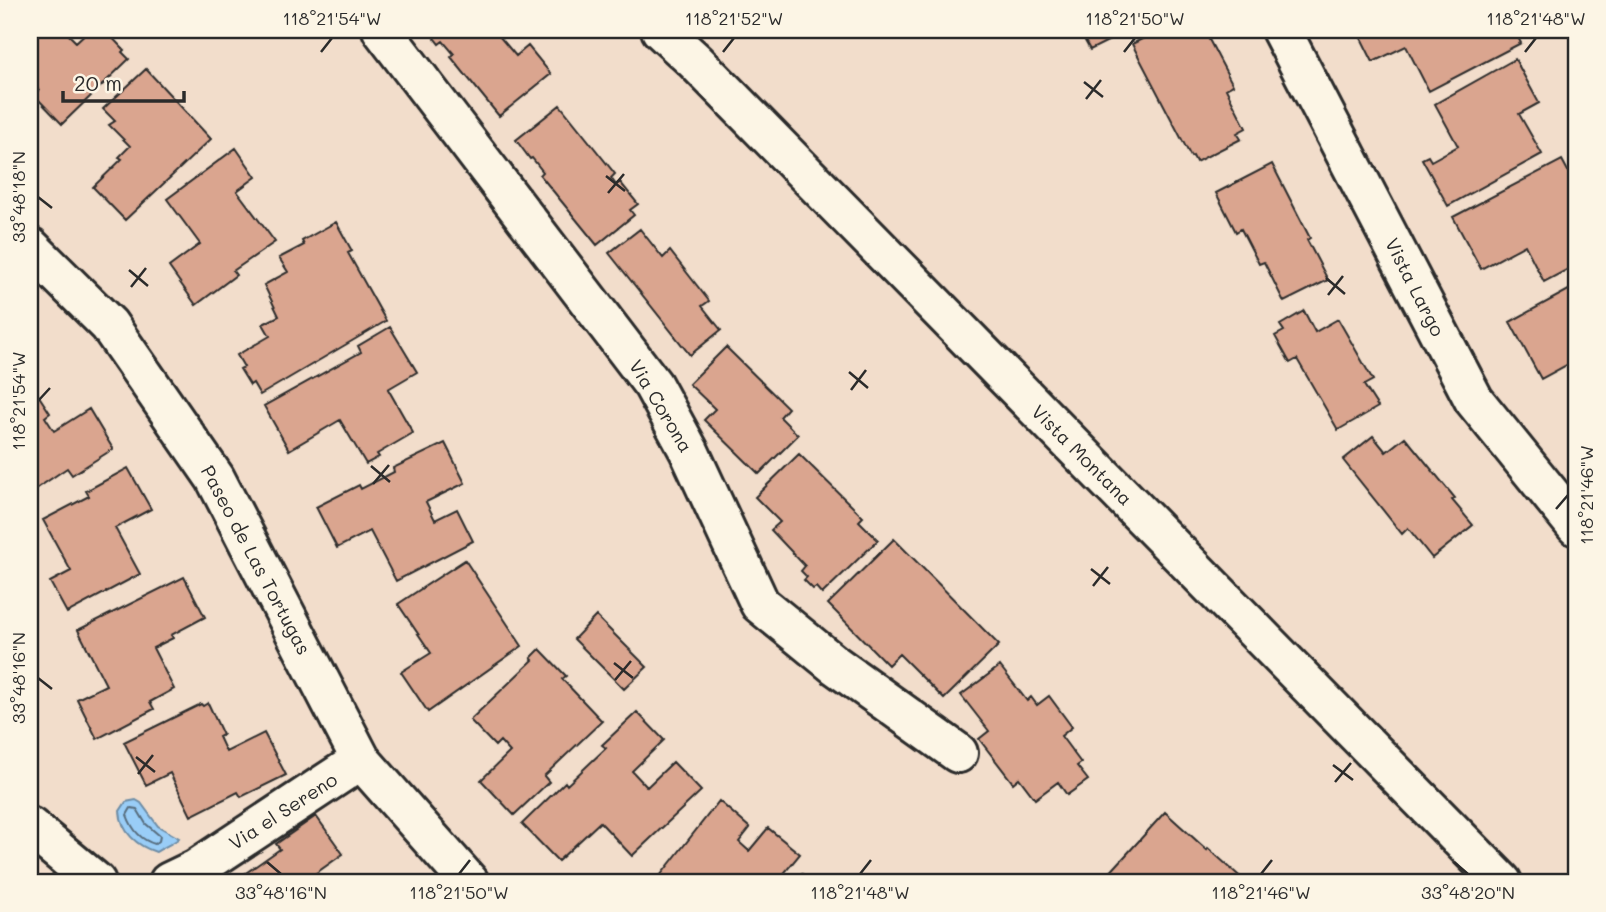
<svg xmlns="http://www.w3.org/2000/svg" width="1606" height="912" viewBox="0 0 1606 912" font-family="Mali,sans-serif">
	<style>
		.water { fill: #99cdf7; stroke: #6d8ca5; stroke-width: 2 }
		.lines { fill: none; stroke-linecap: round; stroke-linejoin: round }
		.shore { stroke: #576c7d; stroke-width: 2 }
		.building { fill: #daa58f; stroke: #2b2b2b; stroke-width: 2 }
		.minor-casing { stroke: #2b2b2b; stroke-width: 44 }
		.tertiary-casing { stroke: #2b2b2b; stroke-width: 44 }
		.minor { stroke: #fcf5e5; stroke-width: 38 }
		.tertiary { stroke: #fcf5e5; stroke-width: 38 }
		.ticks { fill: none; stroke: #2b2b2b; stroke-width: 2.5 }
		.labels { text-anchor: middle; stroke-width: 5; stroke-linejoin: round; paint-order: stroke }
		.street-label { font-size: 19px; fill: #2b2b2b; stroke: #fcf5e5 }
		.neatline { fill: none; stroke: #2b2b2b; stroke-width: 2.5 }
		.ticks-label { font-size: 18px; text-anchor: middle; fill: #2b2b2b }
	</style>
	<rect width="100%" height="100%" fill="#f2ddcb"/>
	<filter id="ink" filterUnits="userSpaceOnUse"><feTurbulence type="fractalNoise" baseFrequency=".0143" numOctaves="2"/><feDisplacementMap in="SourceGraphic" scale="14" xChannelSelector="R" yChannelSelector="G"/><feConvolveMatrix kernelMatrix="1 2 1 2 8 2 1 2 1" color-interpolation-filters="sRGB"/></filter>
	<g filter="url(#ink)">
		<path class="water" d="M136,800L141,803L158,826L179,838C176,842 162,848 156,852C137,846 121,832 120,811L126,802Z"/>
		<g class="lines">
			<path class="shore" d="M131,808L137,809L146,824L160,836L159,841L155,844C140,840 132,829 127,815Z"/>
		</g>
		<path class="building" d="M30,30H64L76,42L89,30H105L124,50L122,52L129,59L62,124L34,95L39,90L30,81Z
			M428,30H494L516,56L528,46L551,74L499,116L451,57L454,54L443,41L439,44Z
			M1079,30H1130L1090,50Z
			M1160,30H1204L1233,85L1226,89L1246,128L1237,133L1241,139L1196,162L1193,156L1191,157L1132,44Z
			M1357,30H1514L1521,43L1429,91L1406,46L1373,62Z
			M1515,59L1539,103L1519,114L1542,154L1448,206L1422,159L1428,156L1431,161L1458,146L1435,104Z
			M146,69L211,139L125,220L93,187L122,159L119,157L130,146L109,125L115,121L103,109Z
			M560,105L615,174L611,178L616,185L620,182L638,204L630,210L634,215L597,245L540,175L543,172L532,158L530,159L516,140Z
			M236,148L256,177L237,191L275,242L233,271L236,275L196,305L169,267L200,244L167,199Z
			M1562,160L1576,186V265L1544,282L1525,245L1481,269L1453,217Z
			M1272,164L1310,238L1307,240L1328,280L1284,302L1264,262L1259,264L1241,229L1236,232L1216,193Z
			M336,222L352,251L348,253L386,321L260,395L253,383L250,385L240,369L244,367L237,355L270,336L263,324L279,316L264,285L288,272L279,258L304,245L302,241Z
			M640,229L663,258L670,251L709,301L702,306L721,330L690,355L609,253Z
			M1576,286V360L1541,379L1510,322Z
			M1304,311L1315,332L1338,319L1373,380L1364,385L1378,407L1338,430L1297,359L1290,363L1275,336L1284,331L1280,325Z
			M390,327L417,372L388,389L413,433L377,454L379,457L366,464L340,420L289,450L264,406L361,352L358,346Z
			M726,347L788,408L780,417L798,435L759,474L704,420L715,409L689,384Z
			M31,384L50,413L45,417L54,431L89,409L113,449L72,475L67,468L30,493Z
			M1373,436L1386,452L1405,437L1455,498L1452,500L1473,525L1432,558L1408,528L1402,534L1343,460Z
			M445,443L465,483L426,502L435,520L457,509L473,541L396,581L370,531L337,548L316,507L359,485L361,489L394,472L393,468Z
			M799,454L863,517L859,521L878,540L822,594L816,587L813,589L804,580L807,577L801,571L805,566L771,530L780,522L755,497Z
			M128,468L151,509L115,528L140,574L67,613L50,582L71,571L43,520L89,496L86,491Z
			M894,539L999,645L944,699L899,654L888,665L828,604Z
			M465,560L522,646L428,712L401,672L431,653L398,604Z
			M184,577L205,617L171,635L173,638L153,648L174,689L150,702L154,709L97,739L77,699L106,685L78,630Z
			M596,616L647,667L624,689L574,639Z
			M540,649L566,676L562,679L602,721L544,776L549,782L514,815L481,780L510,752L500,741L495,746L470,720L533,660L531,658Z
			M1000,666L1027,701L1031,697L1037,705L1049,696L1072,727L1061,736L1081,763L1077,766L1088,780L1067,795L1058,782L1035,799L1019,778L1013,783L979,739L989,731L961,695Z
			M208,703L223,735L219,737L226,752L264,733L286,775L241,797L238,792L191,816L170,773L146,785L124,742L201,704L203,706Z
			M637,712L664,740L632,771L647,787L673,762L701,791L632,856L600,822L558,861L522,824L565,782L567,785L606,748L602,745Z
			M719,801L750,828L739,842L749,851L768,828L800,854L777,882H646L650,877L656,881Z
			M1165,812L1207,850L1208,848L1246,882H1114L1107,876Z
			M316,816L343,854L312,876L316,882H233L280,849L276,844Z
			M802,874L812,882H796Z"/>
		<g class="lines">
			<g class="minor-casing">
				<path id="minor" d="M382,30L653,385L689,451L760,604L835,665L958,753
					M1281,30L1474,400L1576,526
					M30,827L96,882
					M169,882L196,869L361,760"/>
			</g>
			<g class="tertiary-casing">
				<path id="tertiary" d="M661,30L695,61L1502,882
					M30,247L109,325L215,478L361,760L469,882"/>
			</g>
			<use href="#minor" class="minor"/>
			<use href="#tertiary" class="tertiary"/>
		</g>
	</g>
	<path class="ticks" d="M321,52L332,38M723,52L734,38M1124,52L1135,38M1525,52L1536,38M1084,82L1103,97M1086,99L1101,80M606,176L625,191M608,193L624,174M38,197L52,208M129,270L148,286M1326,278L1345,294M131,287L146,268M1328,295L1343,276M849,372L868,388M851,390L866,370M38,401L50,388M371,466L390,482M373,484L389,465M1556,509L1568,495M1091,569L1110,584M1093,586L1108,567M614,663L633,678M38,678L52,689M615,680L631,661M136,757L155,772M1333,765L1353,780M138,774L153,755M1335,782L1351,763M267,862L281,874M1454,862L1468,874M459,874L470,860M860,874L871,860M1261,874L1272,860"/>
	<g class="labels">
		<g class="street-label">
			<text transform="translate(1415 287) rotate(63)" y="7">Vista Largo</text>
			<text transform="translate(661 406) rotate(59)" y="7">Via Corona</text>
			<text transform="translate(1082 455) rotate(45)" y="7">Vista Montana</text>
			<text transform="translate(256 560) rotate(62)" y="7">Paseo de Las Tortugas</text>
			<text transform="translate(283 811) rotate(-33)" y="7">Via el Sereno</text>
		</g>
	</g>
	<rect width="1606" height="912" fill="none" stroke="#fcf5e5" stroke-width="77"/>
	<path d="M63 91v10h121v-10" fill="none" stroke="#2b2b2b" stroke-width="3.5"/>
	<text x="74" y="91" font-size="21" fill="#2b2b2b" stroke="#fcf5e5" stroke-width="5" paint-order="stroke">20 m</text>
	<rect x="38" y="38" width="1530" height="836" class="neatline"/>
	<g class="ticks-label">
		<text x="332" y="25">118°21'54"W</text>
		<text x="734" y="25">118°21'52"W</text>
		<text x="1135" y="25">118°21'50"W</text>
		<text x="1536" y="25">118°21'48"W</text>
		<text transform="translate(19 197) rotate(-90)" y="6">33°48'18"N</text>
		<text transform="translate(19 401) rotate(-90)" y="6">118°21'54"W</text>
		<text transform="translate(1587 495) rotate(-90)" y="6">118°21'46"W</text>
		<text transform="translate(19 678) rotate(-90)" y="6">33°48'16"N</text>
		<text x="281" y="899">33°48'16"N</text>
		<text x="459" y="899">118°21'50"W</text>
		<text x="860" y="899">118°21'48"W</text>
		<text x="1261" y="899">118°21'46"W</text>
		<text x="1468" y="899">33°48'20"N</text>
	</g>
</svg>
